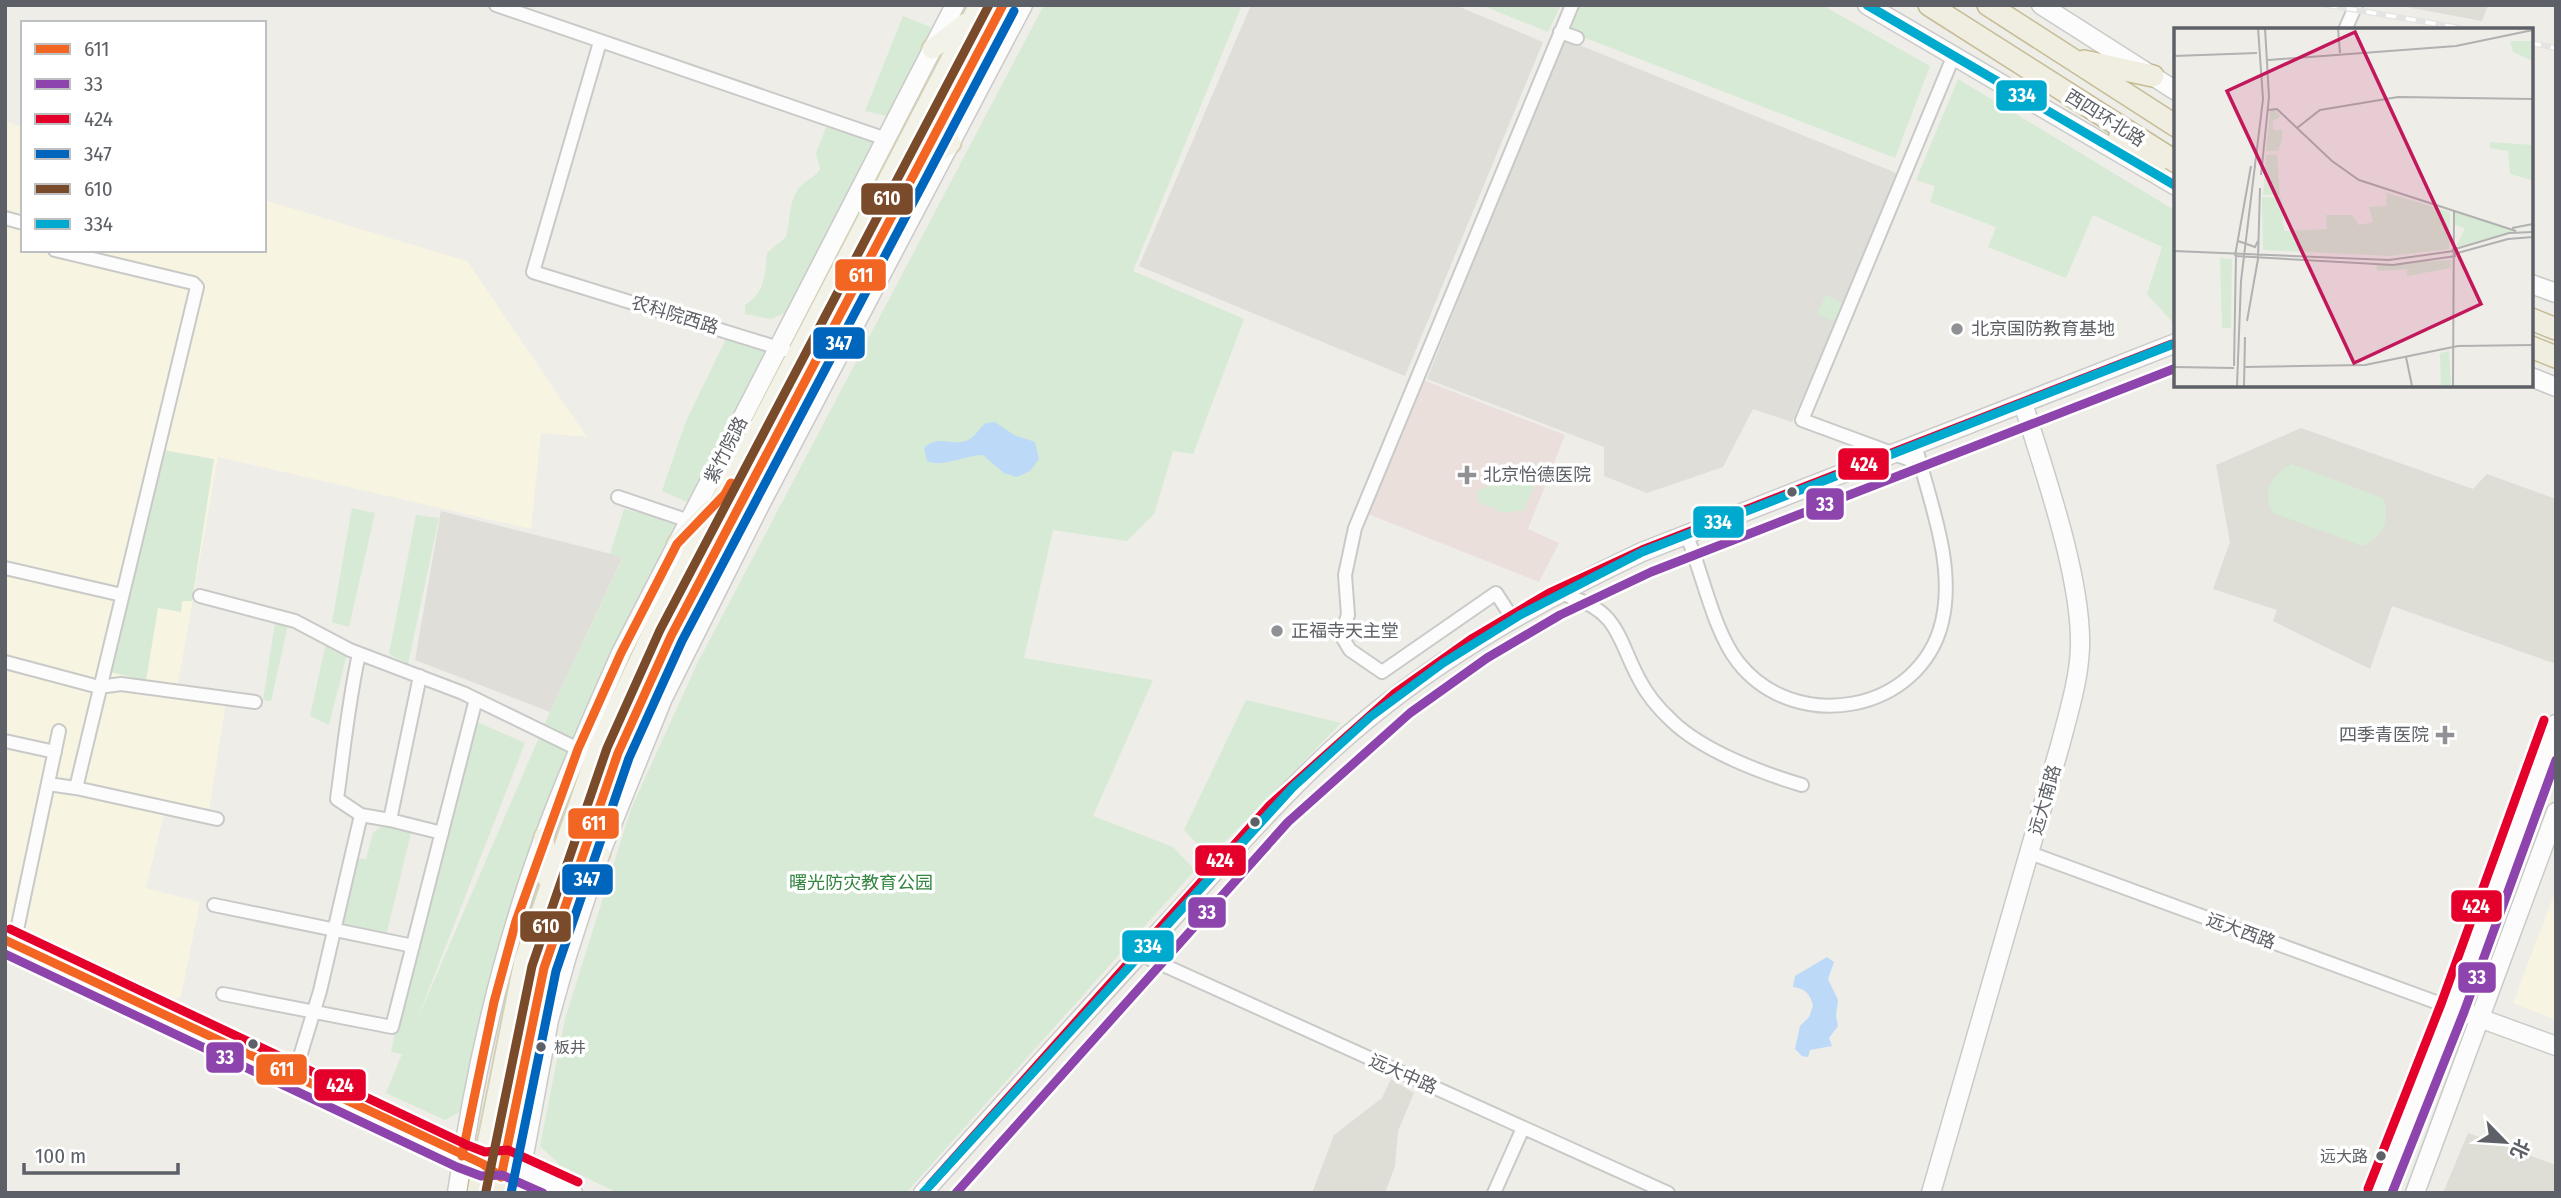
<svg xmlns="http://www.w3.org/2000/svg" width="2561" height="1198" viewBox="0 0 2561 1198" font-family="'Fira Sans Condensed','Noto Sans SC',sans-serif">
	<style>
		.commercial { fill: #f7f4e1 }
		.industrial { fill: #dfded9 }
		.education { fill: #deddd6 }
		.medical { fill: #eadfdb }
		.green { fill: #d6ead5 }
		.water { fill: #bcd9f8 }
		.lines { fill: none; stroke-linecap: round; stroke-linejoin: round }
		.street-casing { stroke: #c9cac8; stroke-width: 16 }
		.secondary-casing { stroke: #cacac9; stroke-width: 21 }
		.primary-casing { stroke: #d5d0b6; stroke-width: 23 }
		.highway-casing { stroke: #c6bc94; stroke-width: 24 }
		.street { stroke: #fcfcfc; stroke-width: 12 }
		.secondary { stroke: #fcfcfc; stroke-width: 18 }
		.primary { stroke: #f3f2e8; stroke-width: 19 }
		.highway { stroke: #f0ede1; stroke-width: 21 }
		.rail-casing { stroke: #e4e4e3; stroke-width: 6 }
		.rail { stroke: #fff; stroke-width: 3.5; stroke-dasharray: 10; stroke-linecap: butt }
		.bus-1-casing { stroke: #fff; stroke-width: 14 }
		.bus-2-casing { stroke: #fff; stroke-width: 14 }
		.bus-3-casing { stroke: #fff; stroke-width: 14 }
		.bus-4-casing { stroke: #fff; stroke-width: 14 }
		.bus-5-casing { stroke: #fff; stroke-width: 14 }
		.bus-6-casing { stroke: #fff; stroke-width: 14 }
		.bus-1 { stroke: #f26522; stroke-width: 9 }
		.bus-2 { stroke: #8e44ad; stroke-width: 9 }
		.bus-3 { stroke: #e4002b; stroke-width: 9 }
		.bus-4 { stroke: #0065bd; stroke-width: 9 }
		.bus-5 { stroke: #7a4b2a; stroke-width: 9 }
		.bus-6 { stroke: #00a9ce; stroke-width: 9 }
		.poi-dot { fill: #909194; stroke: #fff; stroke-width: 2.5 }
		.bus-dot { fill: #5d6066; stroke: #fff; stroke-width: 2.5 }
		.labels { text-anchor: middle; stroke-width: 7; stroke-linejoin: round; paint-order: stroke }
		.bus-label { font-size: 16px; fill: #5d6066; stroke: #fff; text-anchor: start }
		.street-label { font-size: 18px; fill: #5d6066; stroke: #fff }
		.poi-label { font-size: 18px; fill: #5d6066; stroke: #fff; text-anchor: start }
		.park-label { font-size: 18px; fill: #348640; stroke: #fff }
		.inset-road { fill: none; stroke: #b0b1b0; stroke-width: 2 }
		.view { fill: #c2185b; fill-opacity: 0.15; stroke: #c2185b; stroke-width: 3.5 }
		.inset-edge { fill: none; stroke: #5d6066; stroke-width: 3.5 }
		.line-badge { stroke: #fff; stroke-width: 2.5 }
		.badge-label { font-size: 19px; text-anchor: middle; font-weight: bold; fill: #fff }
	</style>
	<rect width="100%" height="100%" fill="#eeede8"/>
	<path class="commercial" d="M5,121L23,127V250H264V200L467,261L587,437L541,433L531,529L218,457L177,689L227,697L208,817L164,814L146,888L200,902L181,997L176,999L5,928Z
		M2556,889V1020L2513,1003Z"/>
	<path class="industrial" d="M1251,5H1455L1543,42L1405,376L1139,266Z
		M1562,38L1899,174L1792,422L1753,409L1723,467L1647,493L1604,476V447L1427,379Z
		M441,511L623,557L550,712L415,660Z"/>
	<path class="education" d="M2396,5H2488L2482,21Z
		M2301,428L2473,489L2487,474L2556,499V664L2392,606L2370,669L2273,621L2277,610L2213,589L2230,542L2216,465Z
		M1391,1079L1414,1093L1398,1131L1395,1166L1385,1193H1312L1334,1135L1382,1098Z
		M2468,1133L2556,1165V1193H2443Z"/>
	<path class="medical" d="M1423,380L1565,435L1528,529L1559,543L1539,582L1368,514Z"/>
	<path class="green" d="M1044,5H1242L1133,271L1244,319L1193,454L1173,451L1154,514L1127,541L1053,530L1024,658L1153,680L1093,816L1173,847L1195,870L906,1193H618L560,1165L540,1146L565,1019L631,809L698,662Z
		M1481,5H1561L1548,32Z
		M1577,5H1822L1930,66L1895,158L1565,30Z
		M903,16L935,29L887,116L865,111Z
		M1958,79L2176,211V326L2147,294L2162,247L2093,215L2066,278L1988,247L1996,227L1930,202L1935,186L1916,180Z
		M828,123L873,138L870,150L786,313L771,319L745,314V305C765,292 765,276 767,253L786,237C791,221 788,196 803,184C810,178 815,177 820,169L816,153Z
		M1826,295L1843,303L1835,322L1817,314Z
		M728,335L768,346L687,502L662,491L686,421Z
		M163,450L214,459L192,601H182L181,612L158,608L146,681L106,671Z
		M1536,464L1541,469L1524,510L1504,513L1478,502V491Z
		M2292,464L2383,498C2391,521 2384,535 2363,546L2273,513C2261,491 2271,475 2292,464Z
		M352,508L375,513L349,627L332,622Z
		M624,509L677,521L578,749L465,1109L445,1120L386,1093L402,1054L391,1052L400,1010L477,722L525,743L415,1025L550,712L623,558L610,554Z
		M416,515L439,518L408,664L389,654Z
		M275,623L288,625L271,701L263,700Z
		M326,643L348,650L329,725L310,716Z
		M1246,700L1341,723L1210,857L1184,830Z
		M385,824L412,829L386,936L338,926L353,858L366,859L373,833Z"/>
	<path class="water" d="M995,422L1014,435L1035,442L1039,459L1030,471L1017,477L1004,473L983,455C965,455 944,468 927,461L924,448C938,434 951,446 966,441C975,438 978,429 986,423Z
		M1827,957L1834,962L1828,979L1838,1000L1836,1016L1838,1026L1829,1038L1832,1046L1810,1050L1808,1057L1802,1056L1795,1049L1800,1026L1809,1017L1813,1006C1811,995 1805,988 1793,987L1795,976Z"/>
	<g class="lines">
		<g class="street-casing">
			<path id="street" d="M496,5L886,139
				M2345,30L2356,5
				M1560,32L1577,38
				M600,42L533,272L785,350
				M5,218L23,223
				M1908,459L1802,420L1954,55
				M618,497L689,521
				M1690,544C1704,580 1715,633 1738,662C1795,735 1920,713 1942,622C1955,567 1932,508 1918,455
				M5,568L122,595
				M200,596L295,621L350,650L463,693L578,749
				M1570,597C1619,611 1618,640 1639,679C1647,695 1659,709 1672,721C1703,751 1762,773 1802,785
				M1513,619L1496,593L1382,672L1350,650L1341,635L1348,615L1345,575L1355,528L1572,5
				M359,654C348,703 344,749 337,799L361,815
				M5,662L99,687L121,684L255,702
				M5,741L55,752
				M48,784L76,788L197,287L193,283L55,250
				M76,788L217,819
				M390,820L442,833
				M2030,853L2452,1008
				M214,905L413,946
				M14,944L59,731
				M1139,954L1668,1193
				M223,994L392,1027L476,699
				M294,1076L320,991L361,815L390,820L420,676
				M1494,1193L1523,1128"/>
		</g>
		<g class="secondary-casing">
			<path id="secondary" d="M1867,5L2176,186
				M2041,5L2176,91
				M2531,284L2556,293
				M2531,377L2556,387
				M5,940L471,1159
				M2452,1008L2556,1046
				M512,1166L573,1193
				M457,1193C470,1102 489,1009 516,921C543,829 582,741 621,653L955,5
				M517,1193L549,1020L567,956L600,854L663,698L761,503L1023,5
				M923,1193C1007,1100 1090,1007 1175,915C1227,858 1278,799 1335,747C1425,665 1532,604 1642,552L2176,343
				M1931,1193L2061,742C2069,711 2079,679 2080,647C2082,578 2044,471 2023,403
				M2379,1193L2452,1008L2556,724
				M2415,1193L2556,812"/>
		</g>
		<g class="primary-casing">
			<path id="primary" d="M932,49L966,23
				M921,164L951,143
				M677,544L710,510
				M544,837L547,878
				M578,880L600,854
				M483,1164L524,961L599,746L655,627L979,5
				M501,1177L544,968L618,753L671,636L1003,5"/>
		</g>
		<g class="highway-casing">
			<path id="highway" d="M1929,5L2176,162
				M1988,5L2176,126
				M2084,61L2153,76
				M2119,138L2155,171
				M2531,319L2556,329
				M2531,347L2556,357
				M478,1193L483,1164
				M498,1193L501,1177"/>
		</g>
		<use href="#street" class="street"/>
		<use href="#secondary" class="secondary"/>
		<use href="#primary" class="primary"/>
		<use href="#highway" class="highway"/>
		<g class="rail-casing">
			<path id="rail" d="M2327,5L2472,30
				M2531,43L2556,48"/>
		</g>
		<use href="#rail" class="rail"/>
		<g class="bus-1-casing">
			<path id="bus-1" d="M5,940L483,1164L501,1177L544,968L618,753L671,636L1003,5
				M462,1156L494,1002L516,921L578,749L621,653L677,544L725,494L731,483"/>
		</g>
		<g class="bus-2-casing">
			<path id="bus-2" d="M5,954L457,1167L481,1176L502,1175L543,1193
				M956,1193L1288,822L1410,713L1487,658L1560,615L1651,572L2176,368
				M2392,1193L2464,1012L2556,760"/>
		</g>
		<g class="bus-3-casing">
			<path id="bus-3" d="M10,929L467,1145L485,1152L508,1150L578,1182
				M930,1185L1270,805L1394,694L1473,638L1549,593L1642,550L2172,344
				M2368,1189L2441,1004L2544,720"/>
		</g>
		<g class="bus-4-casing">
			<path id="bus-4" d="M511,1193L556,971L629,758L682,641L1014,11"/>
		</g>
		<g class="bus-5-casing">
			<path id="bus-5" d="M486,1191L532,966L607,748L660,630L989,5"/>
		</g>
		<g class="bus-6-casing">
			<path id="bus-6" d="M1867,5L2176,186
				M923,1193L1293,787L1370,717L1443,663L1520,615L1642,552L2176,343"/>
		</g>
		<use href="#bus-1" class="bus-1"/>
		<use href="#bus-2" class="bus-2"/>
		<use href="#bus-3" class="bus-3"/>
		<use href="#bus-4" class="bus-4"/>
		<use href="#bus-5" class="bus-5"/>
		<use href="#bus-6" class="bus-6"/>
	</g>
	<g class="poi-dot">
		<circle cx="1957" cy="329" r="7"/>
		<path d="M1463.5 464.5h7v7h7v7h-7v7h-7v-7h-7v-7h7z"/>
		<circle cx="1277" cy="631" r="7"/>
		<path d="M2441.5 724.5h7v7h7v7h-7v7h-7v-7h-7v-7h7z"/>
	</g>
	<g class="bus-dot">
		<circle cx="1792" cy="492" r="6"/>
		<circle cx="1255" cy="822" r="6"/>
		<circle cx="253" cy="1044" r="6"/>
		<circle cx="541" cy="1047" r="6"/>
		<circle cx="2381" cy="1156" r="6"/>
	</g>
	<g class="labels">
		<g class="bus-label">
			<text x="554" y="1053">板井</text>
			<text x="2368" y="1162" text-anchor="end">远大路</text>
		</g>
		<g class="street-label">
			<text transform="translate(2105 118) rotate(32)" y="6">西四环北路</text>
			<text transform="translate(675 315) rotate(17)" y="6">农科院西路</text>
			<text transform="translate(726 450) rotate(-63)" y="6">紫竹院路</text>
			<text transform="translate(2045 800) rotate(-74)" y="6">远大南路</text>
			<text transform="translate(2241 931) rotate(20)" y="6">远大西路</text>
			<text transform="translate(1403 1074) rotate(24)" y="6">远大中路</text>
		</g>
		<g class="poi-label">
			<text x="1971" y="335">北京国防教育基地</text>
			<text x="1483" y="481">北京怡德医院</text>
			<text x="1291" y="637">正福寺天主堂</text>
			<text x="2429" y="741" text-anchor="end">四季青医院</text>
		</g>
		<g class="park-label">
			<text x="861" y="889">曙光防灾教育公园</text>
		</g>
	</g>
	<g transform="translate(2174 28)">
		<rect width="359" height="359" fill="#eeede8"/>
		<path d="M336,13H359V33L339,24ZM100,81L107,88L99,93V102H108V112L104,123H92L96,82ZM316,114L358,117V152L336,146L334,123L316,120ZM103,126L106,167H89L92,127ZM213,165L276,184L275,221L216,228L89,222L88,169H107L110,203L153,201L152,187H178L185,197L199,194L195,179L212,178ZM281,184L340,203L282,219L291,200L281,197ZM46,230L58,231L57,300H48ZM277,232V240L233,248V242L241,241L203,243L202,237ZM275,323L277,358H267L266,325Z" fill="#d6ead5"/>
		<path class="inset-road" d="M164,0L166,25M0,28L83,25M94,32L282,18L359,2M94,82L103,81L158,133L185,152L342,203M123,100L146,82L224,69L359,71M87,147L95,69L91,0M338,200L359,196M64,213L81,219L84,213M359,216V241M278,222L335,205L359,204M0,223L215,232L280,223M280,226L334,211L359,209M61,228L219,237L282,228M61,228L77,138M73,293L84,231L86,160M232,329L238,358M60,338L62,226M0,339L60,340M70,339L191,337L284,318L359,317M63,358L67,253L89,71L84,0M70,358L71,309M279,358L280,183"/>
		<path class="view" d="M181,4L307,276L180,335L53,63Z"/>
		<rect width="359" height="359" class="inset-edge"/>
	</g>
	<g class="line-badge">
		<rect x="1995" y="79" width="53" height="33" rx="7" fill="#00a9ce"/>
		<rect x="860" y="182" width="54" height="34" rx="7" fill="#7a4b2a"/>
		<rect x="834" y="258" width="53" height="34" rx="7" fill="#f26522"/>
		<rect x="812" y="326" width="54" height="34" rx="7" fill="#0065bd"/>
		<rect x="1837" y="447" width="53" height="34" rx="7" fill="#e4002b"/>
		<rect x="1805" y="487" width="40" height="34" rx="7" fill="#8e44ad"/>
		<rect x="1692" y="505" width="53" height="34" rx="7" fill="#00a9ce"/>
		<rect x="567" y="807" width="53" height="33" rx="7" fill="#f26522"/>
		<rect x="1194" y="844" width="53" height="33" rx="7" fill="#e4002b"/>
		<rect x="561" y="863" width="53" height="33" rx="7" fill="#0065bd"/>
		<rect x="2450" y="889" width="53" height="34" rx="7" fill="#e4002b"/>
		<rect x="1187" y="896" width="40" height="33" rx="7" fill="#8e44ad"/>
		<rect x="519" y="910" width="53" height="33" rx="7" fill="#7a4b2a"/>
		<rect x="1121" y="929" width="54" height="34" rx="7" fill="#00a9ce"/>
		<rect x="2457" y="961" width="40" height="33" rx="7" fill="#8e44ad"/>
		<rect x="205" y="1041" width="40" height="33" rx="7" fill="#8e44ad"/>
		<rect x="255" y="1053" width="53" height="33" rx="7" fill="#f26522"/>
		<rect x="313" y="1068" width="54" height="34" rx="7" fill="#e4002b"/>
	</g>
	<g class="badge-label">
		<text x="2022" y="102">334</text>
		<text x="887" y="205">610</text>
		<text x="861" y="282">611</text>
		<text x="839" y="350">347</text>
		<text x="1864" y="471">424</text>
		<text x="1825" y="511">33</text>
		<text x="1718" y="529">334</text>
		<text x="594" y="830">611</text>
		<text x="1220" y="867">424</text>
		<text x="587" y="886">347</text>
		<text x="2476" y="913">424</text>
		<text x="1207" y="919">33</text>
		<text x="546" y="933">610</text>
		<text x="1148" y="953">334</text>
		<text x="2477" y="984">33</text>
		<text x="225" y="1064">33</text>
		<text x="282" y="1076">611</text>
		<text x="340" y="1092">424</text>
	</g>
	<rect width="2561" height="1198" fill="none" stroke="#5d6066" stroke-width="14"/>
	<rect x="21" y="21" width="245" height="231" fill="#ffffff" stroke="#bebfc2" stroke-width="2"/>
	<rect x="35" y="44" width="35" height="10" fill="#f26522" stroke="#bebfc2" stroke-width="2"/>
	<text x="84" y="56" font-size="21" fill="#5d6066">611</text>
	<rect x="35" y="79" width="35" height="10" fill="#8e44ad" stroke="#bebfc2" stroke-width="2"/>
	<text x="84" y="91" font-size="21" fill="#5d6066">33</text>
	<rect x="35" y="114" width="35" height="10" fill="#e4002b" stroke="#bebfc2" stroke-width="2"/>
	<text x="84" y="126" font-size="21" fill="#5d6066">424</text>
	<rect x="35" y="149" width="35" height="10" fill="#0065bd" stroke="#bebfc2" stroke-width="2"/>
	<text x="84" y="161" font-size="21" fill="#5d6066">347</text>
	<rect x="35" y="184" width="35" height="10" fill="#7a4b2a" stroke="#bebfc2" stroke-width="2"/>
	<text x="84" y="196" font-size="21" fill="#5d6066">610</text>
	<rect x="35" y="219" width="35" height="10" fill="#00a9ce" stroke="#bebfc2" stroke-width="2"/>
	<text x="84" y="231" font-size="21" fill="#5d6066">334</text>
	<g transform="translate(2505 1142) rotate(115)" stroke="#ffffff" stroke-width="5" paint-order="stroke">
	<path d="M0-5L12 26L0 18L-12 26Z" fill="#5d6066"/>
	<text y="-10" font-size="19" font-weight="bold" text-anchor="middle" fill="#5d6066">北</text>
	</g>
	<path d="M24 1163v10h154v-10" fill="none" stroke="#5d6066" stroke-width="3.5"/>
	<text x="35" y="1163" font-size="21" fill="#5d6066" stroke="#ffffff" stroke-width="5" paint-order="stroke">100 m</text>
</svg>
